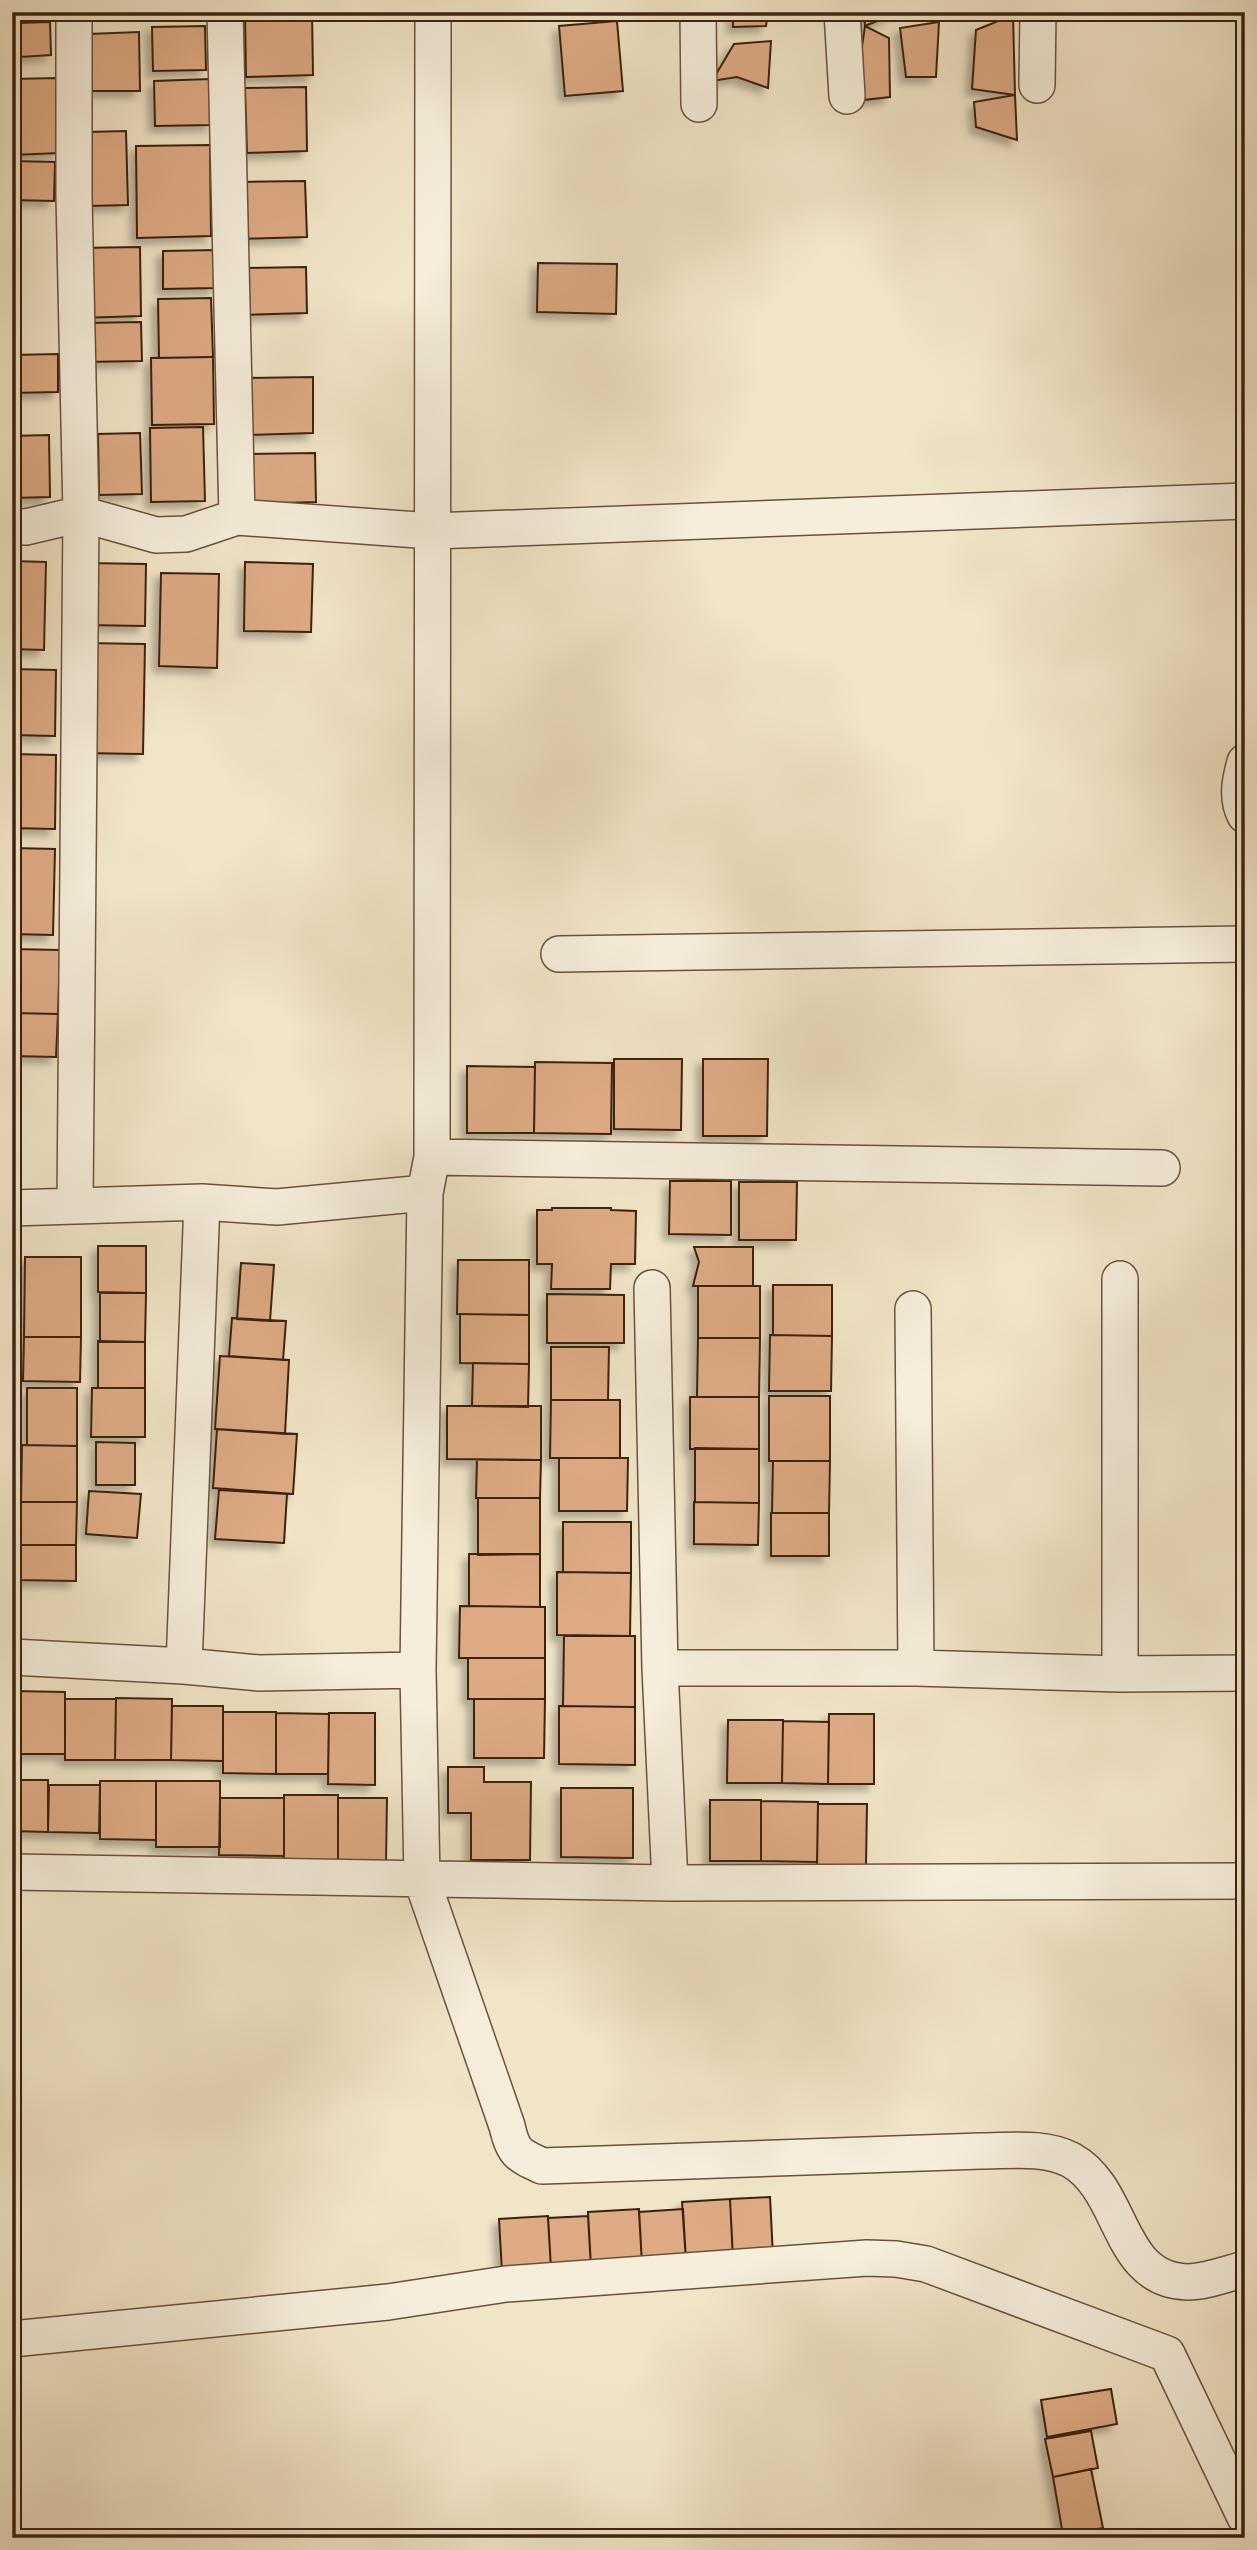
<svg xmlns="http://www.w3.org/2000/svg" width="1257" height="2550" viewBox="0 0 1257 2550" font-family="'Gentium Book Plus',serif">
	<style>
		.building { fill: #ddaa84; stroke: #3d2110; stroke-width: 2; filter: url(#shadow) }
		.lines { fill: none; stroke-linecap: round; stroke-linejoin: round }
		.minor-casing { stroke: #6a523e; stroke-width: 38 }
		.minor { stroke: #f6eedb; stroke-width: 35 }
	</style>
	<defs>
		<filter id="shadow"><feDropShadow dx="-6" dy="6" stdDeviation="3.5" flood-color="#0004"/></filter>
	</defs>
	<rect width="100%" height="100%" fill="#f1e5c7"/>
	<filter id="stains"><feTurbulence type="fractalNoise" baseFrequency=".00286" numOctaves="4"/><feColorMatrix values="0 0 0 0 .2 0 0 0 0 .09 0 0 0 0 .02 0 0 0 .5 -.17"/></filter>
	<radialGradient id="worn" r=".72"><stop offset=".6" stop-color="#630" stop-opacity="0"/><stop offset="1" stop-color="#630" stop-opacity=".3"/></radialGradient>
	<path class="building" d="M245,12H312L313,75L246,77Z
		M733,12H768L766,26L733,27Z
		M864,12H899L865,26Z
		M1013,15L1015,95L972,89L976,30Z
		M617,21L623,91L565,96L559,26Z
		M50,22L51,55L20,57L19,23Z
		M939,22L936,77H906L900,28Z
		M205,26L206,70L153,71L152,27Z
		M865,26L889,38L890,97L854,101Z
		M139,32L140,91H90L89,34Z
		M771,41L768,88L737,77L712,81L734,44Z
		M57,78L59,153L12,155V79Z
		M210,79L212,125L155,126L154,81Z
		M306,87L307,151L247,153L245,88Z
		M1015,95L1017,140L976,127L974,102Z
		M126,131L128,205L89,206L87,132Z
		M210,145L211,236L137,238L136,146Z
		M12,161L55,162L54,201L12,200Z
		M305,181L307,237L236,239L234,182Z
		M140,247L141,316L79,318L77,248Z
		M215,250L216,288L163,289V251Z
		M538,263L617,264L616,314L537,312Z
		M306,267L307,313L242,315V268Z
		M211,298L213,357L159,358L158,299Z
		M141,322L142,361L83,362V323Z
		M58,354V392L12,393V355Z
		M213,357L214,424L152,425L151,358Z
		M313,377V433L245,435L243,378Z
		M203,427L205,501L151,502L150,428Z
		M140,433L142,494L99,495L98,434Z
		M49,435L50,497L12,498V436Z
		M315,453L316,502L246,504L245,454Z
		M12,561L46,562L44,650L12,649Z
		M245,562L313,564L311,632L244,631Z
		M88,563L146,564L145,626L86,625Z
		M161,573L219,574L217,668L159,666Z
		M84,643L145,644L143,754L81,753Z
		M12,669L56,670L55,736L12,735Z
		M12,754L56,755L55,829L12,828Z
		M12,848L55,849L53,935L12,934Z
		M12,949L60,950L58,1014L12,1013Z
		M12,1013L58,1014L56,1057L12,1056Z
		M614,1059H682L681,1130L614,1129Z
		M703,1059H768L767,1136H703Z
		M535,1062L612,1063L611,1134L534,1133Z
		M467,1066L535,1067L534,1133H467Z
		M670,1181H731V1235L669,1234Z
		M739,1182H797L796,1240H739Z
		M552,1208H611V1210L636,1211L635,1264H611L610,1289H551L552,1264H537V1210H552Z
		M98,1246H146V1293L98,1292Z
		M694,1247H753V1286H693L699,1262Z
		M25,1257H81V1337H24Z
		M458,1260H529V1315L457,1314Z
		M241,1263L274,1265L270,1321L237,1319Z
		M773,1285H832V1336L773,1335Z
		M698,1286H760V1338H698Z
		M100,1293H146L145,1342H100Z
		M547,1294L624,1295V1343H547Z
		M460,1314L529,1315V1364L460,1363Z
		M232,1318L286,1321L283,1360L229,1356Z
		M770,1335L832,1336L831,1391H769Z
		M24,1337H81L80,1382L23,1381Z
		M698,1338H760L759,1397H697Z
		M98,1341L145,1342V1388H98Z
		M551,1347H609L608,1400H551Z
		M220,1356L289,1360L285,1434L215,1429Z
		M473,1363L529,1364L528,1407L472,1406Z
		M27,1388H77V1446L27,1445Z
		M92,1388H145V1437H91Z
		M769,1396H830V1461H769Z
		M690,1397H759V1449H690Z
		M551,1400H620V1458H550Z
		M447,1406H541V1460L447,1459Z
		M217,1429L297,1434L293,1494L213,1488Z
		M96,1442L135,1443V1485H96Z
		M22,1445L77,1446V1502H21Z
		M695,1448L759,1449V1503L695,1502Z
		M559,1458H628L627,1511H559Z
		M477,1460H541L540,1498H476Z
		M773,1461H830L829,1513H772Z
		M219,1490L287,1494L284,1543L215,1539Z
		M89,1491L141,1494L137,1538L86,1534Z
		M478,1498H540V1554L478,1555Z
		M16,1502H77L76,1545H16Z
		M694,1502L759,1503L758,1545L694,1544Z
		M771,1513H829V1556H771Z
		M563,1522H631V1573L563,1572Z
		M17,1545H76V1581L17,1580Z
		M469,1554H540V1607L469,1606Z
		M557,1572L631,1573L630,1636L557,1635Z
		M460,1606L545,1607V1658H459Z
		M564,1636H635V1707L563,1706Z
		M468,1658H545V1699H468Z
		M12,1691L65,1692V1754H12Z
		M116,1698L172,1699L171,1760H115Z
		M65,1699H116L115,1760H65Z
		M474,1699H545L544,1758H474Z
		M172,1706H223V1761L171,1760Z
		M559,1706L635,1707V1765L559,1764Z
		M223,1712H276V1774L223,1773Z
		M276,1713L329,1714L328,1774H276Z
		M329,1713H375V1785L328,1784Z
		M829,1714H874V1784H828Z
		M728,1720H783L782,1783H727Z
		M783,1721L829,1722L828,1784L782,1783Z
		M448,1767H484V1782H531L530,1860H471V1813H448Z
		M12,1780H48V1832L12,1831Z
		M100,1781H156V1840L100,1839Z
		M156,1781H220V1847H156Z
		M49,1785H100L99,1833L48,1832Z
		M561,1788H633V1858L561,1857Z
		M284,1795H338V1864L284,1863Z
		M220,1798H284V1856L219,1855Z
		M338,1798H387L386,1863L338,1864Z
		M710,1800H761V1861H710Z
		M761,1801L818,1802L817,1862L761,1861Z
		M818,1804H867L866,1866L817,1867Z
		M770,2197L773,2256L733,2259L730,2199Z
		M730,2199L733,2259L686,2261L682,2202Z
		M639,2209L642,2264L591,2267L588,2212Z
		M683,2209L686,2261L642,2264L639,2212Z
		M548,2216L551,2269L502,2272L499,2219Z
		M588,2216L591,2267L551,2269L548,2218Z
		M1111,2389L1117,2424L1047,2437L1041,2400Z
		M1091,2431L1098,2468L1053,2477L1045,2439Z
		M1091,2469L1103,2528L1063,2535L1053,2477Z"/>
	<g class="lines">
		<g class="minor-casing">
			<path id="minor" d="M74,12V196L81,514L75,1206
				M225,12L237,517
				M433,12L432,1157L425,1193L418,1670L422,1880L507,2126C513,2153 518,2155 542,2166L981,2151C1010,2151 1044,2146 1071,2160C1125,2190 1116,2280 1187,2282C1206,2282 1226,2274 1245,2269
				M698,12L699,104
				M842,12L847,96
				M1037,85L1038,12
				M12,526L26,527L81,514L156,535L186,534L237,517L432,531L1245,501
				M1245,762C1240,780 1236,798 1245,815
				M559,954L1245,944
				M432,1157L1162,1168
				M12,1208L202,1202L277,1207L425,1193
				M1120,1279V1674
				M652,1288L660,1668L670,1883
				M913,1309L916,1668
				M12,1657L184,1666L259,1673L418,1670
				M184,1666L202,1202
				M660,1668H916L1120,1674L1245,1673
				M12,1872L670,1883L1245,1881
				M12,2339L388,2302L506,2284L867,2258L896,2259L926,2264L1167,2354L1245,2517"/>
		</g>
		<use href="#minor" class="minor"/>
	</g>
	<rect width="1257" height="2550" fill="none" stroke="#f1e5c7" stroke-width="42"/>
	<rect x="14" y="14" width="1229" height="2522" fill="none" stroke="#3d2110" stroke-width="3.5"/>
	<rect x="21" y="21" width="1215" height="2508" fill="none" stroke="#3d2110" stroke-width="2"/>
	<rect width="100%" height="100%" filter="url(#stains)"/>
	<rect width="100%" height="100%" fill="url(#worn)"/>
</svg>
